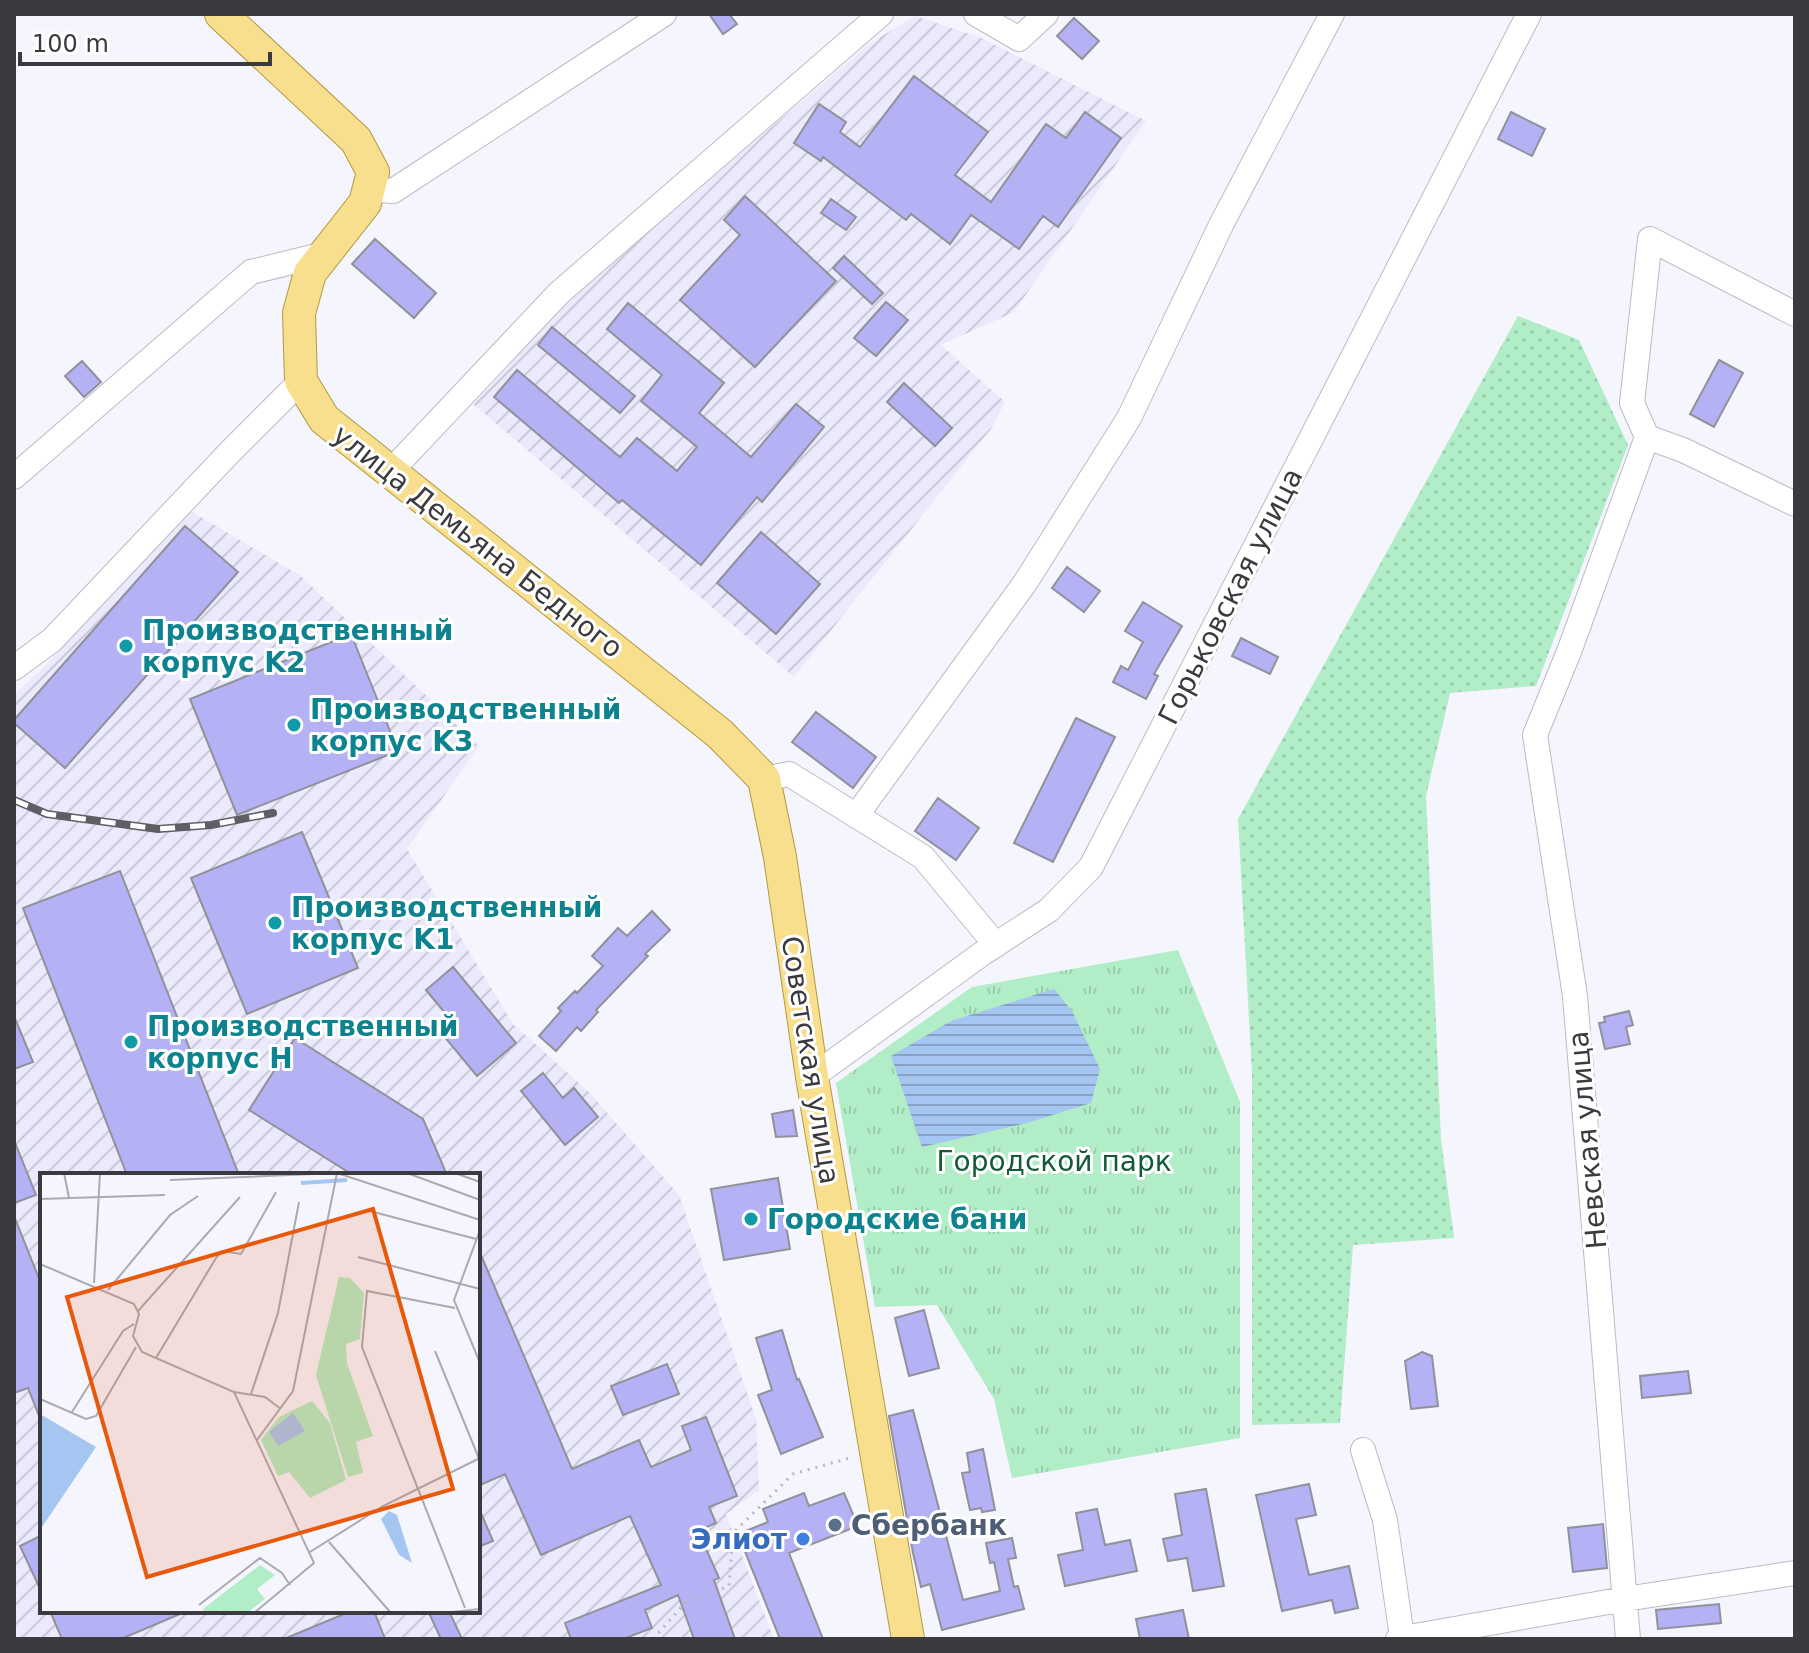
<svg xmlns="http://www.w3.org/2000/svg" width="1809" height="1653" viewBox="0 0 1809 1653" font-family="'DejaVu Sans',sans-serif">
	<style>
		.industrial { fill: url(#industrial-furrows); fill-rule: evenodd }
		.grass { fill: url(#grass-dots) }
		.park { fill: url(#park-tufts) }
		.water { fill: url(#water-rules) }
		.building { fill: #b4b1f4; stroke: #91919b; stroke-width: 2 }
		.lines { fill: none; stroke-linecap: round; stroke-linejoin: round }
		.minor-casing { stroke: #bbbbc6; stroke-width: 26 }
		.major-casing { stroke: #b39840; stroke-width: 34 }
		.path { stroke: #b7b7bf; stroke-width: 3; stroke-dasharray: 2 6; stroke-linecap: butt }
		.minor { stroke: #fff; stroke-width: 24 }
		.major { stroke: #f8df8d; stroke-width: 32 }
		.rail-casing { stroke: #5e5e64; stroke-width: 8 }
		.rail { stroke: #fff; stroke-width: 5; stroke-dasharray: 15; stroke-linecap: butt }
		.culture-dot { fill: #0f9aa8; stroke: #fff; stroke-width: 3 }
		.service-dot { fill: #5c6f8a; stroke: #fff; stroke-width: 3 }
		.shop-dot { fill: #3f7fe0; stroke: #fff; stroke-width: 3 }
		.labels { text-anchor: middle; stroke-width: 6; stroke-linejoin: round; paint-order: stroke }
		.street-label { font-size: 28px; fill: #3a3a3f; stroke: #fff }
		.culture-label { font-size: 28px; font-weight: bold; fill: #0d838f; stroke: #fff; text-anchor: start }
		.park-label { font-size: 28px; fill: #155a38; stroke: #fff }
		.service-label { font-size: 28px; font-weight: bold; fill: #4e5e75; stroke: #fff; text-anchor: start }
		.shop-label { font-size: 28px; font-weight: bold; fill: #366cbe; stroke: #fff; text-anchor: end }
		.inset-river { fill: none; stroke: #a5c6f1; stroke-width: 4 }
		.inset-road { fill: none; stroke: #aaaab2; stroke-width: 2 }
		.view { fill: #e8590c; fill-opacity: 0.15; stroke: #e8590c; stroke-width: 4 }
		.inset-edge { fill: none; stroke: #3a3a3f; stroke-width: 4 }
	</style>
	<defs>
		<pattern id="industrial-furrows" width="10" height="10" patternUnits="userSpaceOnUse" patternTransform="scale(2)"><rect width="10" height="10" fill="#ebeafd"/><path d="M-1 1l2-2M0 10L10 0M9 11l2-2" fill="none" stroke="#cac9da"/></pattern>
		<pattern id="grass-dots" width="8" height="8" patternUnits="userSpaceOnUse" patternTransform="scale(2)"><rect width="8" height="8" fill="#b1edc7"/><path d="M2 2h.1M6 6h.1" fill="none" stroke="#99ccac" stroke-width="1.8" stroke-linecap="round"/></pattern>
		<pattern id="park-tufts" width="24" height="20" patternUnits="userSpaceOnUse" patternTransform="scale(2)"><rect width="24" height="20" fill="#b1edc7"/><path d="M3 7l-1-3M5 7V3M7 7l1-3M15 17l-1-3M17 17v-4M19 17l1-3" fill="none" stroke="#99ccac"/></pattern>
		<pattern id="water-rules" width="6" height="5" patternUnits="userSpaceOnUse" patternTransform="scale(2)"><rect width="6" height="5" fill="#a5c6f1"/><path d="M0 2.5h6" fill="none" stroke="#87a2c5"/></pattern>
	</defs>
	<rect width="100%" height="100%" fill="#f5f5fe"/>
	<path class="industrial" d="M915,16L979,37L1146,121L1014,312L941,345L1005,402L991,429L794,677L473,404L576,292L872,42Z
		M189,510L301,576L479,746L407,849L513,1024L588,1091L679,1195L756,1419L759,1490L726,1514L774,1639H14V694L39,672ZM42,1175H478V1611H42Z"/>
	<path class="grass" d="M1518,316L1579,340L1628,445L1536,686L1450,693L1426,796L1441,1139L1454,1238L1353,1245L1340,1423L1252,1425V1073L1238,819Z"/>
	<path class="park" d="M1178,950L1240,1102V1438L1012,1478L994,1399L937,1305L875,1307L836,1083L972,987Z"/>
	<path class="water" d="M1054,989L1072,1011L1100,1069L1091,1103L1027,1123L922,1147L891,1056L951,1021Z"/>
	<path class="building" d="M709,14H729L737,24L723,34Z
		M1074,18L1099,41L1082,59L1057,36Z
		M914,76L988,132L955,175L991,202L1046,124L1066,138L1085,112L1121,138L1058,227L1043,216L1019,249L971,215L950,244L911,214L906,220L823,157L821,161L794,143L819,104L846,122L840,132L860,147Z
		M1511,112L1545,129L1532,156L1498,139Z
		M745,196L836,281L755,367L680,300L740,235L724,220Z
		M831,199L856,217L846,230L821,213Z
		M375,239L436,293L414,318L352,264Z
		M844,256L883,293L872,304L833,268Z
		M886,302L908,320L876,356L854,338Z
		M628,303L724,383L699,413L751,457L796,404L824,427L762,502L757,497L701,565L622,500L619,503L494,397L517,370L620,457L637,438L677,471L697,447L641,401L662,375L607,329Z
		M552,327L635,396L620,413L538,345Z
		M1719,360L1743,373L1714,427L1690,414Z
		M82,361L101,382L84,397L65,376Z
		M904,383L952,428L935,446L887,402Z
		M185,526L238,572L65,768L14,723V720Z
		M761,532L820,584L776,634L717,583Z
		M1067,567L1100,591L1084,612L1052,588Z
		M1143,602L1182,626L1154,674L1158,676L1146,699L1113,682L1121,666L1128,670L1143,642L1125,631Z
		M351,634L398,751L237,815L190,699Z
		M1241,638L1278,657L1270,674L1232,656Z
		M816,712L876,757L853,788L792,742Z
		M1076,718L1115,737L1053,862L1014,843Z
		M938,798L979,828L956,860L915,831Z
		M302,832L358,968L247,1014L191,878Z
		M120,871L239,1175H127L23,908Z
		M652,911L670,930L645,954L648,956L596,1010L598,1012L581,1031L577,1027L556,1051L539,1036L561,1011L558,1008L575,991L577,993L603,966L592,956L618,928L627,936Z
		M453,967L516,1043L477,1076L438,1029L450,1019L426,990Z
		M1629,1011L1633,1025L1626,1027L1630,1044L1605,1049L1599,1023L1605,1022L1604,1017Z
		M14,1016L33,1062L14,1069Z
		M295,1038L423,1119L447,1175H353L249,1110Z
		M543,1073L563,1098L574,1088L598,1117L565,1145L521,1091Z
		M793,1110L797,1136L776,1137L772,1114Z
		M14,1140L36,1195L14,1203Z
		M778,1178L790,1249L724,1260L711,1189Z
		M14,1216L42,1286L41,1421L28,1388L14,1393Z
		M478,1248L572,1469L639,1440L651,1467L691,1450L682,1426L706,1417L737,1496L709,1507L716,1523L698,1531L719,1578L714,1580L735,1639H694L678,1595L645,1610L652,1628L623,1639H571L565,1623L661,1585L630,1516L541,1555L505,1474L478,1486Z
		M924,1310L939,1368L909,1376L895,1318Z
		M782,1330L797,1380L799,1379L823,1437L781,1454L758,1395L772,1390L756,1338Z
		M1422,1352L1432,1356L1438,1406L1411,1409L1405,1361Z
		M667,1364L679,1394L623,1415L611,1386Z
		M1688,1371L1691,1393L1642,1398L1640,1376Z
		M913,1410L963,1600L1000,1591L994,1562L990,1563L986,1543L1012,1538L1016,1558L1008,1559L1014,1587L1018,1586L1024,1609L942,1630L930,1584L921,1587L913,1553L889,1416Z
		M983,1449L995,1510L982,1512L981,1508L970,1510L962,1473L970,1472L967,1453Z
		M1309,1484L1316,1515L1296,1519L1309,1575L1349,1566L1358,1608L1335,1613L1332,1600L1282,1611L1256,1495Z
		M1206,1489L1224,1586L1193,1591L1187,1558L1168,1561L1163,1539L1182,1535L1175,1494Z
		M804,1493L809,1506L844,1493L858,1526L789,1553L823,1639H780L738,1534L768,1522L763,1509Z
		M478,1506L493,1541L478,1547Z
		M1097,1509L1105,1545L1130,1540L1137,1571L1065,1586L1058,1555L1083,1550L1076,1513Z
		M1603,1524L1607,1568L1573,1572L1568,1528Z
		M42,1535V1593L20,1546Z
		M1719,1604L1721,1623L1658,1629L1656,1610Z
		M1183,1610L1189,1639H1140L1136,1619Z
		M50,1611H187L121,1639H62Z
		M351,1611H374L385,1639H284Z
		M428,1611H449L462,1639H441Z"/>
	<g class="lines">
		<g class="minor-casing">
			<path id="minor" d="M976,14L1019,39L1046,14
				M368,189L393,191L664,14
				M1647,437L1683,450L1795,504
				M390,472L559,293L881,14
				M14,477L251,272L325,254
				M14,668L52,640L229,453L301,381
				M764,779L789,774L923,857L996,945
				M856,816L1025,583L1129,418L1221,225L1332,14
				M812,1077L983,953L1049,910L1091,867L1529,14
				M1363,1450L1385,1520L1402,1637
				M1398,1639L1625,1599L1795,1573
				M1628,1639L1575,996L1535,735L1570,649L1647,437L1632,403L1650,239L1795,314"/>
		</g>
		<g class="major-casing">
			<path id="major" d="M221,14L356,140L373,172L365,203L310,273L299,313L301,381L324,419L720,734L764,779L780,857L812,1077L908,1639"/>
		</g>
		<path class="path" d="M653,1639L686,1602L729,1586L733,1533L793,1474L853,1457"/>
		<use href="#minor" class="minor"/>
		<use href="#major" class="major"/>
		<g class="rail-casing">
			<path id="rail" d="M14,800L47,814L158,829L211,825L273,813"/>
		</g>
		<use href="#rail" class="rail"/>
	</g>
	<g class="culture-dot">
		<circle cx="126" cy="646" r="8"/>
		<circle cx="294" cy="725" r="8"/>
		<circle cx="275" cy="923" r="8"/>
		<circle cx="131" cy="1042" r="8"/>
		<circle cx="751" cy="1219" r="8"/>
	</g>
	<circle class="service-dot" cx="835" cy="1525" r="8"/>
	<circle class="shop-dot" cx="803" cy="1539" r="8"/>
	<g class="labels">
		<g class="street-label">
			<text transform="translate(478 541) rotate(38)" y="10">улица Демьяна Бедного</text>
			<text transform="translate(1230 596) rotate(-63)" y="10">Горьковская улица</text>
			<text transform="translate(811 1060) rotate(81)" y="10">Советская улица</text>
			<text transform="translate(1587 1140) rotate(-95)" y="10">Невская улица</text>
		</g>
		<g class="culture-label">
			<text x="142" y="640">Производственный<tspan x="142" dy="32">корпус K2</tspan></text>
			<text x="310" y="719">Производственный<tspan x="310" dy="32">корпус K3</tspan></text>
			<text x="291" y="917">Производственный<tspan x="291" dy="32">корпус K1</tspan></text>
			<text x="147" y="1036">Производственный<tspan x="147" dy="32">корпус H</tspan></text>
			<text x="767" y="1229">Городские бани</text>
		</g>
		<g class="park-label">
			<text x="1054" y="1171">Городской парк</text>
		</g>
		<g class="service-label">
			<text x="851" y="1535">Сбербанк</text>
		</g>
		<g class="shop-label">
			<text x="787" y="1549">Элиот</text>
		</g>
	</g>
	<g transform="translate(40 1173)">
		<rect width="440" height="440" fill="#f5f5fe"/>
		<path d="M299,104L310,105L324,120L320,166L306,171L307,190L333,263L316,269L323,300L308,304L276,202Z" fill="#b1edc7"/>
		<path d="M272,228L290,250L306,307L270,325L249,299L238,303L221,267L239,244ZM220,392L235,402L217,416L225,426L207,440H166L163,436Z" fill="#b1edc7"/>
		<path d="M253,240L265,258L238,273L229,259ZM0,241L56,274L0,357ZM349,338L357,342L372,390L359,382L341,346Z" fill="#a5c6f1"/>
		<path class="inset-river" d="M261,10L307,7"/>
		<path class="inset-road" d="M24,0L29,25M367,0L440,27M415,0L440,9M130,7L297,0L440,47M0,26L125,22M326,37L436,66M440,57L414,127L440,190M318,84L440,116M0,91L94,131L99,141L93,163L102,179L194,219L274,390L214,440M54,110L60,0M68,117L130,42L158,23M415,135L327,118L322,174L425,435M98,138L200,24M395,178L440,288M116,185L176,85L182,78L201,81L236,19M194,219L225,224L241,236M211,221L238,140L259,29M0,226L46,246L56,243L96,174M32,239L83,158L94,151M217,267L253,218L297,0M289,369L351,440M270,379L343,333L440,285M159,432L220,385L242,400L250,412M402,440L440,436"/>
		<path class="view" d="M333,36L413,316L107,404L27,124Z"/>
		<rect width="440" height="440" class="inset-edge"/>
	</g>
	<rect width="1809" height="1653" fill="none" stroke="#3a3a3f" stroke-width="32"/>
	<path d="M20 52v12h250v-12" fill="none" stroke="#3a3a3f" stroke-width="4"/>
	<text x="32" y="52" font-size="24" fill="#3a3a3f" stroke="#ffffff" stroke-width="6" paint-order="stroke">100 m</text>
</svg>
